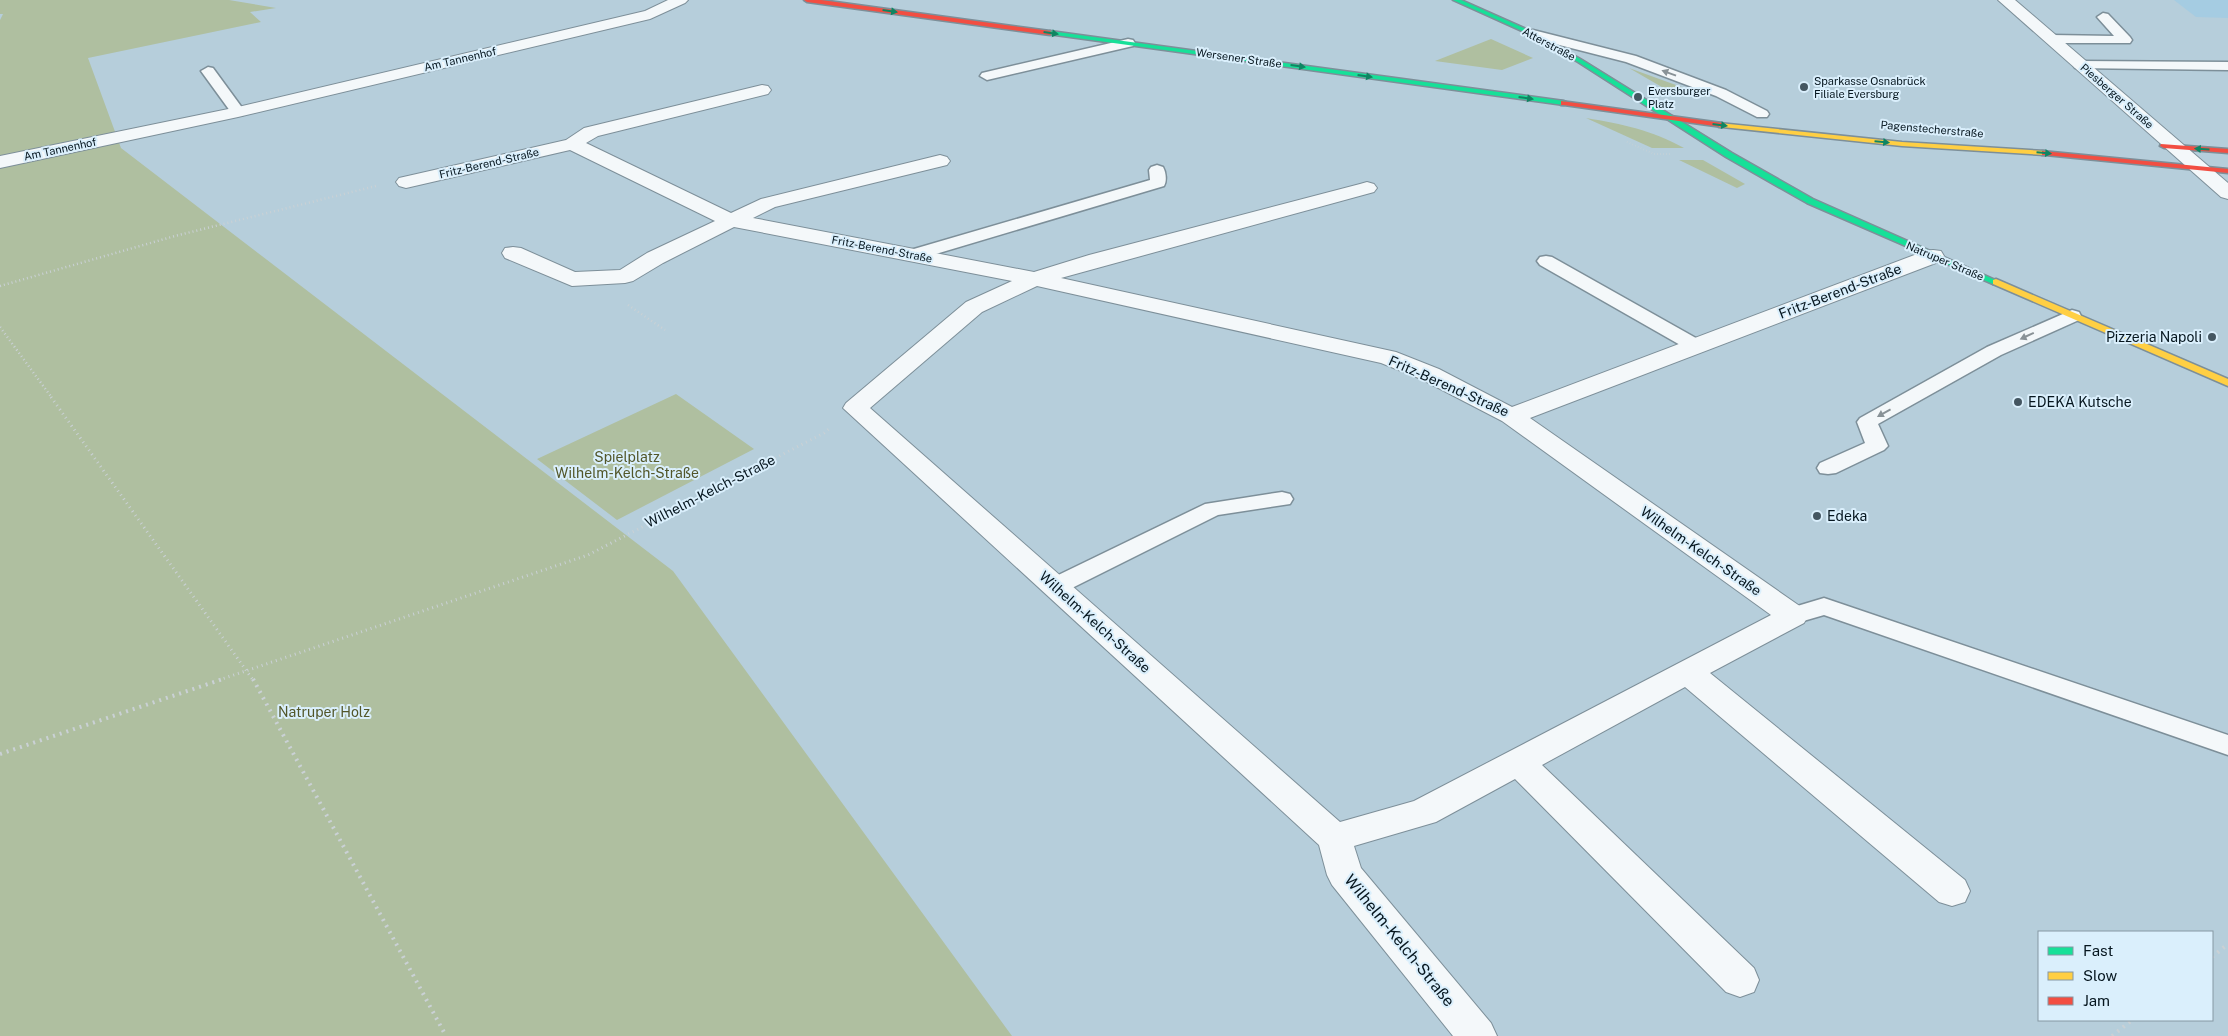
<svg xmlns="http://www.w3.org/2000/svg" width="2228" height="1036" viewBox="0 0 2228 1036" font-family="'Public Sans',sans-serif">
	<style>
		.built { fill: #a5cce2 }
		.green { fill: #afbfa0 }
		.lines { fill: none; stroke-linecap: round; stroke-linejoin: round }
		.lane-casing { stroke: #7d8f99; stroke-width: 3 }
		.street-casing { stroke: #7d8f99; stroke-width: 2 }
		.fast-casing { stroke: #7d8f99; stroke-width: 3 }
		.slow-casing { stroke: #7d8f99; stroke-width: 3 }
		.jam-casing { stroke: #7d8f99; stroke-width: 3 }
		.path-far3 { stroke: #cad1d5; stroke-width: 2; stroke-dasharray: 0.5 2.5; stroke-linecap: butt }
		.path-far2 { stroke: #cad1d5; stroke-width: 2.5; stroke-dasharray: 1 3; stroke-linecap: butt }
		.path-far1 { stroke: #cad1d5; stroke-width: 3; stroke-dasharray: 1 4; stroke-linecap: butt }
		.path { stroke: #cad1d5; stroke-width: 4; stroke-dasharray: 2 5; stroke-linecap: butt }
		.lane { fill: #f4f8fa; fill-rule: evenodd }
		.street { fill: #f4f8fa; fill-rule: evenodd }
		.fast { fill: #16e098; fill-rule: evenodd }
		.slow { fill: #ffcf43; fill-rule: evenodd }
		.jam { fill: #f24e42; fill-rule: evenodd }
		.oneway { fill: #0f8562 }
		.oneway2 { fill: #899297 }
		.poi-dot { fill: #445661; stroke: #daeffc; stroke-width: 2 }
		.labels { text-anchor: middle; stroke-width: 4; stroke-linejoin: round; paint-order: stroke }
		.far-street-label { font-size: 11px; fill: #06161f; stroke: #daeffc }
		.far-poi-label { font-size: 11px; fill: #06161f; stroke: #daeffc; text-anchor: start }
		.street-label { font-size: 14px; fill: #06161f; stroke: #daeffc }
		.poi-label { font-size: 14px; fill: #06161f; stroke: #daeffc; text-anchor: start }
		.park-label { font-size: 14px; fill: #525629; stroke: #daeffc }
		.near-street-label { font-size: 16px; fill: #06161f; stroke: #daeffc }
	</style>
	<rect width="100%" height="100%" fill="#b6cedb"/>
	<path class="built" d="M2174,0H2228V18L2196,17Z"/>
	<path class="green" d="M0,0H229L276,8L250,12L261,22L88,58L121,148L673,571L1012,1036H0V20L3,14H0Z
		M1491,39L1533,58L1502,70L1435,61Z
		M1629,68L1709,97L1680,94L1667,90Z
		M1586,118C1623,124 1651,130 1684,148H1652Z
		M1679,160H1703L1745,184L1737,188Z
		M676,394L754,449L617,520L537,459Z"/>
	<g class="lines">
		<g class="lane-casing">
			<path id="lane" d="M2103,13L2108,14L2130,37L2132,40L2130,43H2051L2044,39L2051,35L2114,36L2097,17Z
				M1533,30L1636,56L1726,90L1767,111L1769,114L1767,117H1757L1716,96L1626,62L1528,37L1526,34L1528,31Z
				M1128,39L1133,40L1135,43L1133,46L987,80L980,76L982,73Z
				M2080,61L2228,62V70L2075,68L2073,65Z
				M208,67L213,68L243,109L245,112L243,115H233L201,71Z
				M1157,165L1163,167C1166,172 1167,181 1164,186L919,259H907L904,255L907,251L1150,180L1149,170L1151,167Z
				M1546,256L1552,257L1703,342L1706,346L1703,350L1696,352L1689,350L1540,265L1537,261L1540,257Z
				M2072,310L2079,312L2081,316L2079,320L2001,355L1878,424L1888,446L1884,450L1836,473L1828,474L1820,473L1817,468L1820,463L1865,443L1857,422L1860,418L1987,347Z
				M1282,492L1290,494L1293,499L1290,504L1218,515L1064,592L1056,594L1048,592L1044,586L1048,580L1205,504Z
				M1824,598L2228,735V755L1824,615L1793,624L1784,622L1781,616L1784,610Z"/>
		</g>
		<g class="street-casing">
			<path id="street" d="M668,0H688L685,3L650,19L238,117L0,168V156L238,107L645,11Z
				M1998,0H2015L2228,183V199L2221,197Z
				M762,85L768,86L771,90L768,94L598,136L586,143L731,213L761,199L940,155L947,157L950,161L947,165L775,207L753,218L1034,272L1089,255L1360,184L1367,182L1374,184L1377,188L1374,192L1061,278L1396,352L1439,369L1512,407L1925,251L1933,250L1941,251L1944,256L1941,261L1530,418L1804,609L1808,616L1804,623L1710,673L1965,880L1970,891L1965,902L1952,906L1939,902L1685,687L1542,765L1754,968L1759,980L1754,992L1740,997L1726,992L1515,779L1436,822L1354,846L1361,868L1491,1023L1497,1036H1453L1332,885L1327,875L1319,845L843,408L846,403L966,302L1012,281L734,227L663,263L633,281L625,283L572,286L505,258L502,253L505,248L513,247L521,248L575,272L620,270L647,253L715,221L570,150L406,188L399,186L396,182L399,178L566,140L584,128ZM1037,286L1381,363L1421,379L1502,421L1771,615L1414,801L1340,822L870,408L982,312Z"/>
		</g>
		<g class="fast-casing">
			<path id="fast" d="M1453,0H1461L1535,33L1582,60L1732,153L1813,199L2000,282L1999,284H1993L1807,203L1726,157L1578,62L1531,35Z
				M1050,31L1564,101L1568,103L1564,105L1048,34V32Z"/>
		</g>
		<g class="slow-casing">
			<path id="slow" d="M1719,123L1902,142L2045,151L2049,153L2045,155L1902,146L1722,127H1719Z
				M1996,279L2228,379V386L1993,284V280Z"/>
		</g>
		<g class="jam-casing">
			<path id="jam" d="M804,0H821L1050,31L1053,33L1050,35L807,2Z
				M1561,101L1722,123L1726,125L1722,127L1564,105H1561Z
				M2161,144L2228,149V153L2164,148L2160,146Z
				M2042,151L2228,169V173L2045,155H2042Z"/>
		</g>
		<path class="path-far3" d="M1627,142L1654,154H1671"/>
		<path class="path-far2" d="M0,286L175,236L376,186
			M628,305L665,330
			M0,327L52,398"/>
		<path class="path-far1" d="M51,397L253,680
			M219,680L588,555L824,433L831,427"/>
		<path class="path" d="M253,679L446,1036
			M0,754L223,679
			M2212,957L2228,944
			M2112,1036L2132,1020"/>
		<use href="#lane" class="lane"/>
		<use href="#street" class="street"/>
		<use href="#fast" class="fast"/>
		<use href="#slow" class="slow"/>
		<use href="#jam" class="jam"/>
	</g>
	<defs><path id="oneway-solid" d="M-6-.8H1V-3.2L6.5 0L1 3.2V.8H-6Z" transform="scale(1.25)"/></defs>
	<g class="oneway">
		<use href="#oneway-solid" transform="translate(890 11) rotate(8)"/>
		<use href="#oneway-solid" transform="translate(1051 33) rotate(8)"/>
		<use href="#oneway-solid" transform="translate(1298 66) rotate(8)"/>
		<use href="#oneway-solid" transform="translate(1365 76) rotate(8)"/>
		<use href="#oneway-solid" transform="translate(1526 98) rotate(8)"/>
		<use href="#oneway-solid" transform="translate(1720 125) rotate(7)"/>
		<use href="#oneway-solid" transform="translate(1882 142) rotate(5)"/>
		<use href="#oneway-solid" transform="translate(2202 149) rotate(-176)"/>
		<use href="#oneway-solid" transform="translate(2044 153) rotate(5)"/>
	</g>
	<g class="oneway2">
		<use href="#oneway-solid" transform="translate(1669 73) rotate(-160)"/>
		<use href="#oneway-solid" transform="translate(2027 336) rotate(155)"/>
		<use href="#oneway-solid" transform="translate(1884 413) rotate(151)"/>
	</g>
	<g class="poi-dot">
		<circle cx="1804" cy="87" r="5"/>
		<circle cx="1638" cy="97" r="5"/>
		<circle cx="2212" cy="337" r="5"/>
		<circle cx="2018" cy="402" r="5"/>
		<circle cx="1817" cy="516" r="5"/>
	</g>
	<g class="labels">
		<g class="far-street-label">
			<text transform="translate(1549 44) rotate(28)" y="4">Atterstraße</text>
			<text transform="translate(1239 58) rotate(8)" y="4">Wersener Straße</text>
			<text transform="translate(460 59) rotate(-13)" y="4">Am Tannenhof</text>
			<text transform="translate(2117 96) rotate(41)" y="4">Piesberger Straße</text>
			<text transform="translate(1932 129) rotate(5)" y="4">Pagenstecherstraße</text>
			<text transform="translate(60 149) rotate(-12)" y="4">Am Tannenhof</text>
			<text transform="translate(489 163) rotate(-13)" y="4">Fritz-Berend-Straße</text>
			<text transform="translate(882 249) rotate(11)" y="4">Fritz-Berend-Straße</text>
			<text transform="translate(1945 261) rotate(23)" y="4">Natruper Straße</text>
		</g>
		<g class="far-poi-label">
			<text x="1814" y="85">Sparkasse Osnabrück<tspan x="1814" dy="13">Filiale Eversburg</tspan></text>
			<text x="1648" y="95">Eversburger<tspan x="1648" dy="13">Platz</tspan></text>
		</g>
		<g class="street-label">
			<text transform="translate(1840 291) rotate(-21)" y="5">Fritz-Berend-Straße</text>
			<text transform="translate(1449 386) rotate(24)" y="5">Fritz-Berend-Straße</text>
			<text transform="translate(710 491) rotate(-27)" y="5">Wilhelm-Kelch-Straße</text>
			<text transform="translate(1701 551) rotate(35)" y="5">Wilhelm-Kelch-Straße</text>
			<text transform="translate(1095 622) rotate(42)" y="5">Wilhelm-Kelch-Straße</text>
		</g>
		<g class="poi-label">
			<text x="2202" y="342" text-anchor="end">Pizzeria Napoli</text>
			<text x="2028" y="407">EDEKA Kutsche</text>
			<text x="1827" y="521">Edeka</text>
		</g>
		<g class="park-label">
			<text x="627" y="462">Spielplatz<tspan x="627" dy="16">Wilhelm-Kelch-Straße</tspan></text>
			<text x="324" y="717">Natruper Holz</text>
		</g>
		<g class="near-street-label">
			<text transform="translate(1400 940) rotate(51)" y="6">Wilhelm-Kelch-Straße</text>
		</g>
	</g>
	<rect x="2038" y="931" width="175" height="90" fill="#daeffc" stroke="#8598a4"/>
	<rect x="2048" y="947" width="25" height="8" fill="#16e098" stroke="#8598a4"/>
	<text x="2083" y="956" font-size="15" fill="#06161f">Fast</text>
	<rect x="2048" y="972" width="25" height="8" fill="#ffcf43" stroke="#8598a4"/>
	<text x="2083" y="981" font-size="15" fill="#06161f">Slow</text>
	<rect x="2048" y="997" width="25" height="8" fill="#f24e42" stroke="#8598a4"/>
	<text x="2083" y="1006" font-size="15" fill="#06161f">Jam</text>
</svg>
